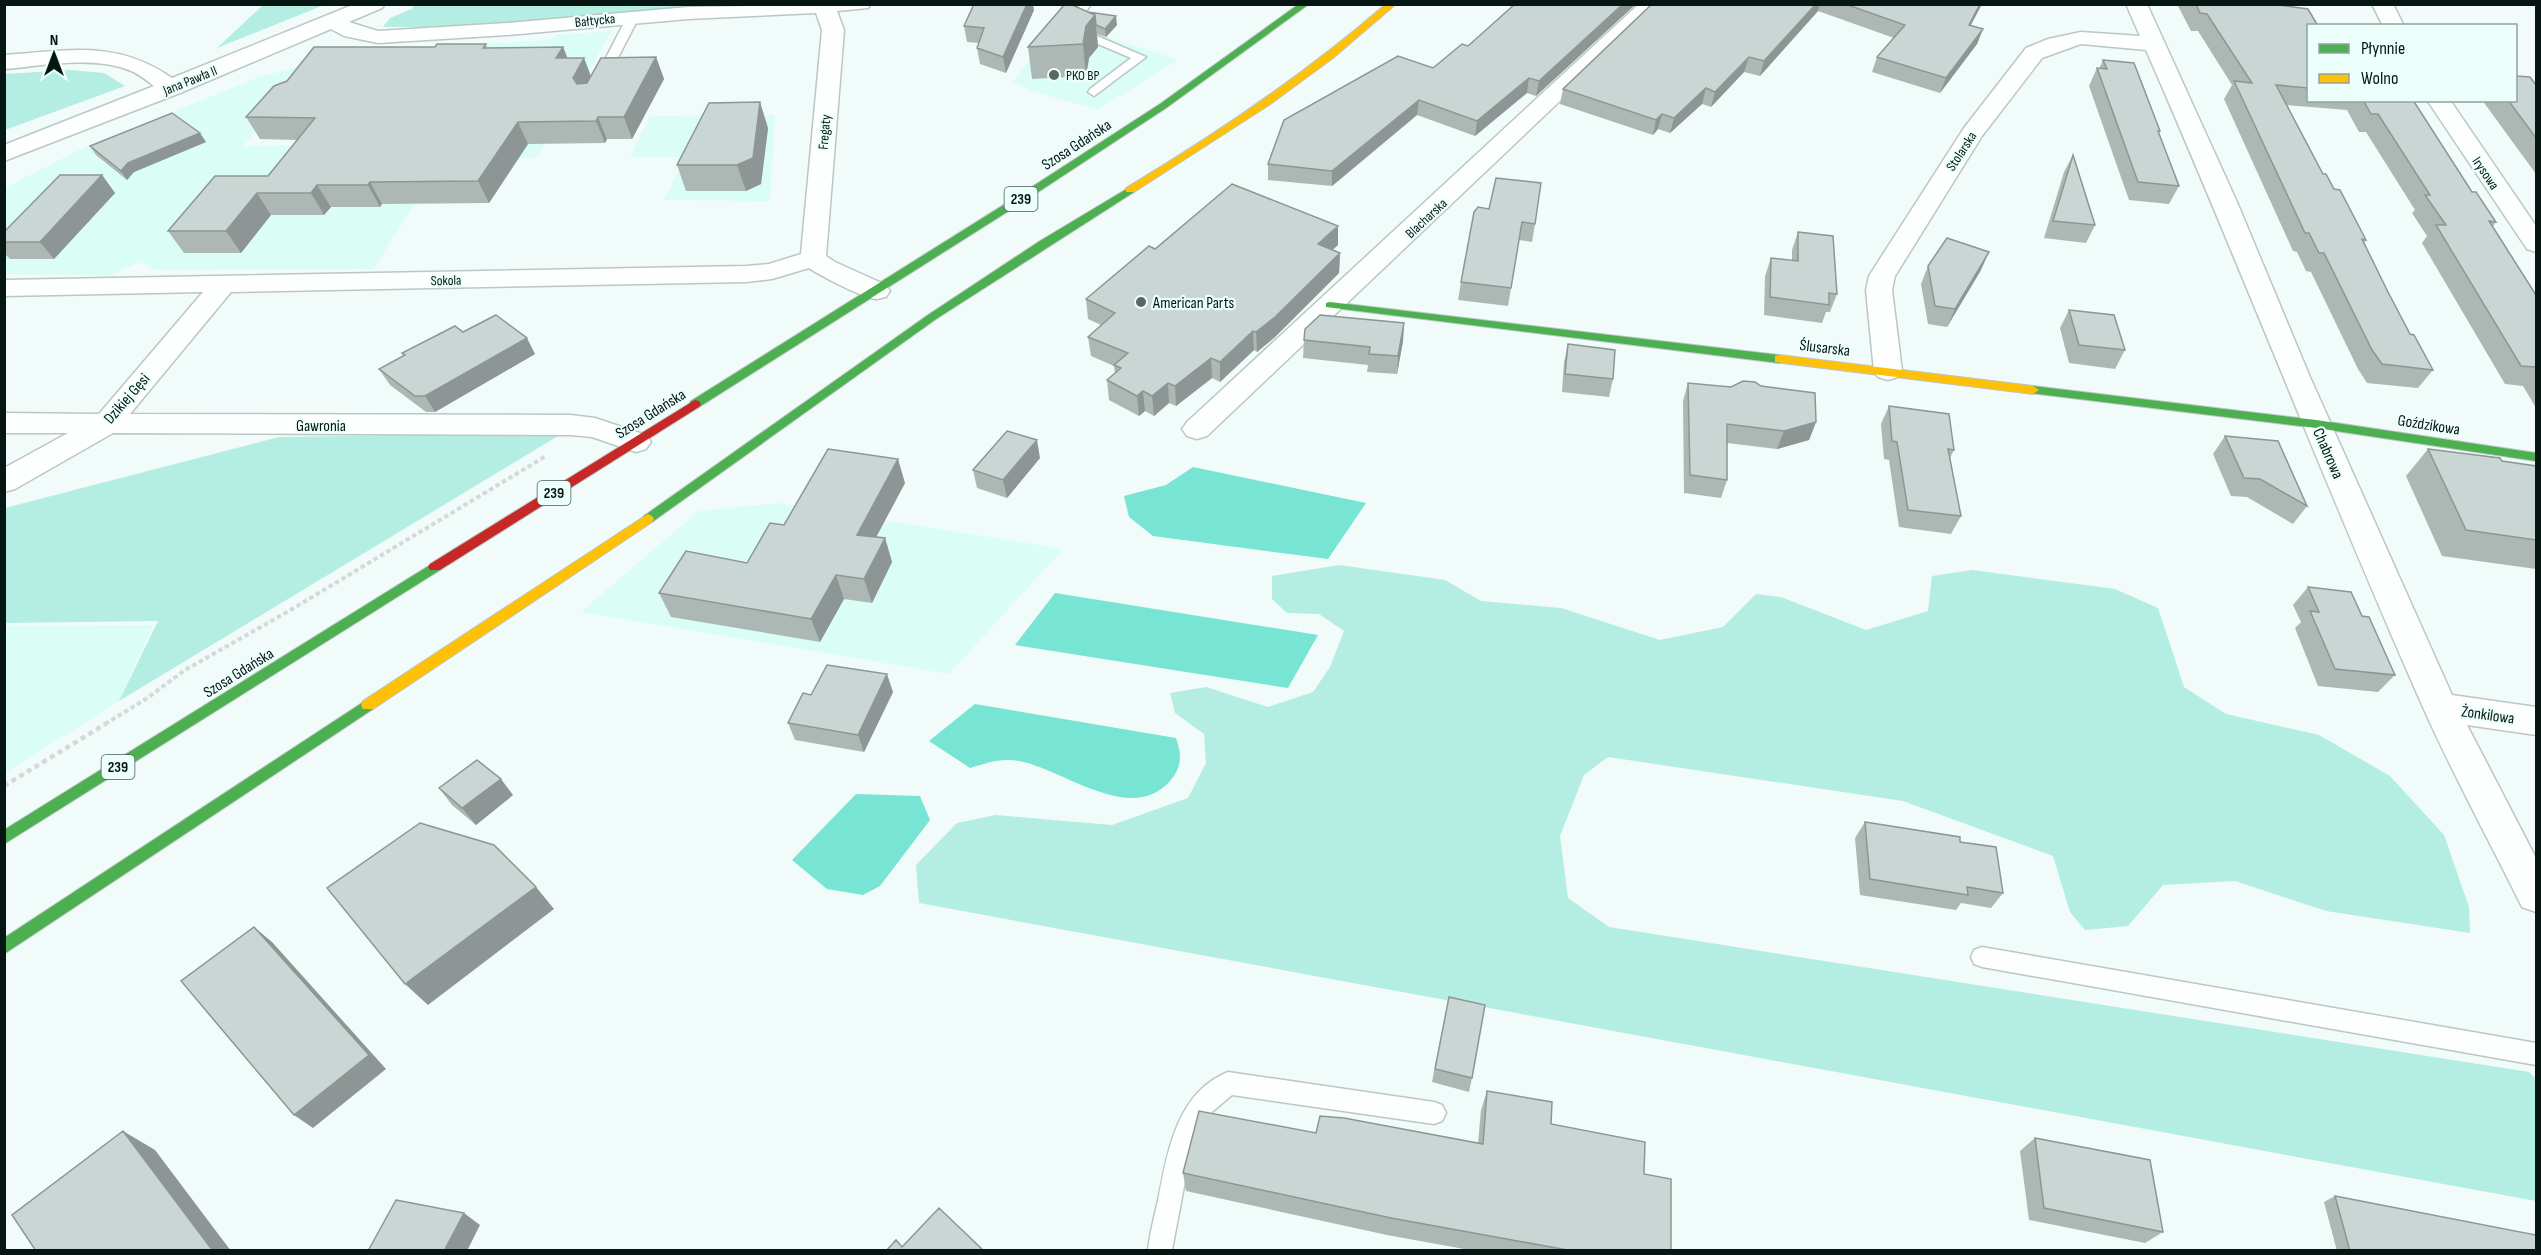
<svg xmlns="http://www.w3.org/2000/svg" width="2541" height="1255" viewBox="0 0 2541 1255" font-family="'Sofia Sans Condensed',sans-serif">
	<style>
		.built { fill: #dafdf6 }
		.green { fill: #b4ede2 }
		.water { fill: #77e4d4 }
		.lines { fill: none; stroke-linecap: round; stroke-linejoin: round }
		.lane-casing { stroke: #bbc7c5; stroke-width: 3 }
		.street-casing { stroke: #bbc7c5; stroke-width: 3 }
		.fast-casing { stroke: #bbc7c5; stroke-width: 2 }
		.slow-casing { stroke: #bbc7c5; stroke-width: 2 }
		.jam-casing { stroke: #bbc7c5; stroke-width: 2 }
		.path-far1 { stroke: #d5d9d8; stroke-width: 4; stroke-dasharray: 4.5 3; stroke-linecap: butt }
		.path { stroke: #d5d9d8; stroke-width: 4.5; stroke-dasharray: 5 4; stroke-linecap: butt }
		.lane { fill: #fdfefe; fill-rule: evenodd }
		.street { fill: #fdfefe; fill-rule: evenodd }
		.fast { fill: #4caf50; fill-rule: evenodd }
		.slow { fill: #ffc107; fill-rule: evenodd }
		.jam { fill: #c62828; fill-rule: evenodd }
		.wall { fill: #adb8b5 }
		.shaded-wall { fill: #8d9694 }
		.building { fill: #c9d6d3; stroke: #8d9694; stroke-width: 1.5 }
		.poi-dot { fill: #586664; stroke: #edfffb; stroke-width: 2 }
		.labels { text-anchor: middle; stroke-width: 4.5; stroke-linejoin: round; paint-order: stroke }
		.far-street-label { font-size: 14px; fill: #061613; stroke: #edfffb }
		.far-poi-label { font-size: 14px; fill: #061613; stroke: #edfffb; text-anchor: start }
		.shield { fill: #edfffb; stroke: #4b5c59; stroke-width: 1.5 }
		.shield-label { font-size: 15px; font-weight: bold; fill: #061613 }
		.street-label { font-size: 16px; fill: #061613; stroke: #edfffb }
		.poi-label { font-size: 16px; fill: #061613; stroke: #edfffb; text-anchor: start }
	</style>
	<rect width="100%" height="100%" fill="#f1fbf9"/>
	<path class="built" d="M1059,21L1178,60L1097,110L1030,90L1013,82Z
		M612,31L537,158H445L373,269L155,270L139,262L111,275L5,274V188L77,151L259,77L315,63L243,146L351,145L424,48L521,42L552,39L557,35Z
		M775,115L770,201L664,200L685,157H630L650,116Z
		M779,503L1063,549L949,674L581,612L699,511Z
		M153,625L119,701L5,773V626Z"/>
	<path class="green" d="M263,5H324L217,48Z
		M410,5H778L455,27H383L390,18L414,8Z
		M70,70L104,73L125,86L5,130V74Z
		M563,433L119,701L158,621L5,623V508L279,437Z
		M1339,565L1445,580L1481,601L1561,608L1660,640L1723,627L1756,594L1781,597L1866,630L1928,611L1932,576L1972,570L2115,589L2158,608L2184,687L2226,714L2319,735L2390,776L2444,835L2469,907L2470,933L2326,911L2235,881L2163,885L2128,926L2085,930L2070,912L2053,856L1903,801L1608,757L1584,775L1560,836L1568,898L1609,927L2529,1072L2536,1079V1201L919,903L916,865L957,823L996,815L1112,825L1188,798L1206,763L1204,734L1175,713L1170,693L1206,687L1268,707L1313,692L1330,667L1344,631L1319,614L1287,613L1272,599V576Z"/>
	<path class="water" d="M1193,467L1366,503L1328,559L1153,536L1129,517L1124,496L1166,485Z
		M1055,593L1318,635L1288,688L1015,645Z
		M975,704L1176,738C1182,755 1182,767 1170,781C1131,826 1061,768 1019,761C1001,758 987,763 970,768L929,741Z
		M856,794L920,796L930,820L880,886L863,895L827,889L792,860Z"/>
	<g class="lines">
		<g class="lane-casing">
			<path id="lane" d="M1080,4H1091L1076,27L1146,57L1094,96L1088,92L1090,89L1131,58L1065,30L1063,28Z
				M633,14L639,17L607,79L601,83L597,82L595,79L627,17Z
				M1982,947L2536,1043V1065L1982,967L1974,964L1971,957L1974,950Z
				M1228,1072L1434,1102L1442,1105L1446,1113L1442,1121L1434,1124L1232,1095L1206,1117L1192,1144L1172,1250H1148C1150,1232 1155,1214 1159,1196C1168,1149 1178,1092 1228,1072Z"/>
		</g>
		<g class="street-casing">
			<path id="street" d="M355,4H385L382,8L349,22L378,31L507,23L688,7L871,4L868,8L837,11L844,30L826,256L835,262L886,285L890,291L886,297C885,297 878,299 877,299C865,299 819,275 809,268L772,279L746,282L231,292L130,414L571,415L595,418L646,435L651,442L646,449L636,452L592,437L571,435L113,433L15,489L4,492V468L68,433H4V413L99,414L203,292L4,296V280L746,266L769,264L801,254L822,30L816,13L688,19L507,35L378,43L344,36L331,29L180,93L4,161V145L154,86C145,79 136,72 126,69C89,56 42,66 4,69V55C69,51 115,39 172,78Z
				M1639,4H1662L1207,436L1197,439L1187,436L1182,429L1187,422Z
				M2126,4H2147L2237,202L2310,377L2452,695L2536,707V735L2467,725L2536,858V912L2522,907C2489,840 2452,773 2422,705C2326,488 2241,267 2146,50L2081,44L2042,58L1982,136L1895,276L1892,290L1902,371L1898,377L1888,380L1878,377L1874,371L1866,290L1869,276L1964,128L2026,48L2048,39L2081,32L2140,36Z
				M2372,4H2393L2404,26H2383Z
				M2427,100H2450L2536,226V252L2527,249Z"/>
		</g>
		<g class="fast-casing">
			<path id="fast" d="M1299,4H1309L1166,108L1029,198L699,407H691L689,404L691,401L1021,194L1160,104Z
				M1130,187L1134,188V192L936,319L652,522H644L642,519L644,516L928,315L1040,241Z
				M1330,302L1779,355L1785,359L1779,363L1326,307V303Z
				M2033,386L2316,420L2536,453V461L2316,428L2029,393L2027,390Z
				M435,562L442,567L440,570L4,844V830Z
				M368,699L373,701L375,705L373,709L4,954V938Z"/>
		</g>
		<g class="slow-casing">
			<path id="slow" d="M1386,4H1396L1333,58L1269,105L1134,192H1126V188C1218,133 1305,74 1386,4Z
				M1779,355L2033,386L2039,390L2033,394L1775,362V356Z
				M648,514L652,516L654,519L652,522L373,709H363L361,705L363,701Z"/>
		</g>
		<g class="jam-casing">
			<path id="jam" d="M695,400L699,401L701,404L699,407L440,570H430L428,567L430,564Z"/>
		</g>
		<path class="path-far1" d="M105,724L146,699L185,670L289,611L546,456"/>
		<path class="path" d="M4,786L107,723"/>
		<use href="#lane" class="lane"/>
		<use href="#street" class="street"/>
		<use href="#fast" class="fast"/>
		<use href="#slow" class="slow"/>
		<use href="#jam" class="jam"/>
	</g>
	<path class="wall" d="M1065,4L1117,25L1106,37L1097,34L1098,47L1089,58L1086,76L1032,79L1028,47Z
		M1636,4L1536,96L1527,93L1475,136L1417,115L1332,186L1268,180V164L1433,68L1468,46Z
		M1652,4H1982L1970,26L1983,29L1977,44L1940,93L1872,72L1877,57L1894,38L1818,11L1760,76L1744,72L1711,107L1702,104L1670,133L1658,129L1653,135L1560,104L1563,89Z
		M2075,4H2096L2095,6Z
		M2177,4H2271L2308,26V100H2413L2472,192L2496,222L2493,226L2536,295V408L2523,386L2505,384L2422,243L2427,236L2412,213L2415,210L2366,132H2359L2347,110L2286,105L2323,174L2334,189L2366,240L2364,243L2388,292L2410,334L2433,370L2418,388L2367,383L2358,369L2311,272L2306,271L2297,252L2293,251L2224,99L2232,85L2198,31H2191Z
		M1034,10L1006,73L980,64L977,48L979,43L967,42L964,26Z
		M486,44L487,48L563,47L567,58H584L591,76L656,57L664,79L632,139H607L605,143L528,144L489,203L382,204L380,207H331L324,215H271L241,253H184L168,231L268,176L298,140L260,139L246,117L435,47Z
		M2103,60L2160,131L2159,133L2179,186L2169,204L2129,200L2089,86L2097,68L2099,69Z
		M2536,85V174L2482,100H2516Z
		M768,128L761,184L746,191H686L677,165Z
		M206,142L134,172L127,180L96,155L90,146Z
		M2073,155L2095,225L2086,243L2044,238L2064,172Z
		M102,175L115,193L54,259H10L4,253V232Z
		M1489,209L1535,224L1532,242L1519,240L1508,306L1458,300L1461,282Z
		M1798,232L1837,294L1830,312H1826L1822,323L1764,315L1765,276L1771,258L1792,261V250Z
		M1338,245L1332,250L1340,253L1339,273L1275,337L1257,352L1254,350L1220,382L1212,378L1176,406L1169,403L1154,416L1145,411L1139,416L1109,400L1107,380L1115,373L1114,366L1091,356L1088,337L1101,325L1088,319L1086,299L1155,249Z
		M1928,266L1981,270L1947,327L1928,324L1921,284Z
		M2069,310L2125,350L2115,369L2069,363L2060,328Z
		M1404,323L1403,341L1397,374L1367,372L1368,365L1303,358L1304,340Z
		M463,332L535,354L435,412H426L390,385L379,369L403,356L402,353Z
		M1568,344L1613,379L1609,397L1562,392L1564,362Z
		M1688,383L1816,422L1809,440L1777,449L1727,443V480L1721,498L1684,493L1683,401Z
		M1889,406L1954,450L1950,458L1961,516L1951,534L1899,527L1889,460L1884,459L1881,424Z
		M2225,436L2307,506L2293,524L2247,497L2231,496L2213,454Z
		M2428,449L2502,461L2536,466V569L2442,556L2406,476Z
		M1040,458L1007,498L977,488L973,470Z
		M905,483L876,537L885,538L892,562L872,603L844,599L820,642L671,617L659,593L747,563L784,525Z
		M2308,587L2362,616L2395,675L2378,692L2318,686L2295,628L2301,622L2293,605Z
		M893,692L864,752L795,740L788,723L811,695Z
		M439,788L513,795L476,825L452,805Z
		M1865,822L1960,842L2003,893L1991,908L1961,903L1956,910L1860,895L1855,838Z
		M1446,1011L1472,1078L1469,1092L1432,1082Z
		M1487,1091L1644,1174L1671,1251H1475L1387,1235L1186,1191L1183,1173L1316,1133L1478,1143L1481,1110Z
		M2035,1138L2163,1232L2145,1243L2029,1220L2020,1151Z
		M2335,1196L2536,1251H2337L2324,1202Z"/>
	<path class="shaded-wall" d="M1027,4H1033L1034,10L1006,73L1003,57Z
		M1623,4H1636L1536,96L1539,81Z
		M1816,4H1820L1818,11L1760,76L1764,61Z
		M1980,4H1982L1963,40L1969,25Z
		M1095,15L1098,47L1089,58L1086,76L1083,44L1086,26Z
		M1116,16L1117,25L1106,37L1105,29Z
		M1983,29L1977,44L1940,93L1946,78Z
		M563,47L572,69L556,58Z
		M656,57L664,79L632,139L624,117Z
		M1749,57L1744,72L1711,107L1715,92Z
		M584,58L592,80L582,100L573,78Z
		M1529,78L1527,93L1475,136L1477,121Z
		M1706,88L1702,104L1670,133L1674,118Z
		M1419,100L1417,115L1332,186V171Z
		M760,102L768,128L761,184L746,191L737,165Z
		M1662,114L1658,129L1653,135L1656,120Z
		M598,117L607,139L605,143L596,121Z
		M518,122L528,144L489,203L478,181Z
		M200,133L206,142L134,172L127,180L121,171L128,163Z
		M102,175L115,193L54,259L40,242Z
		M370,182L382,204L380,207L368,185Z
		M317,185L331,207L324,215L311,193Z
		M257,193L271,215L241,253L226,231Z
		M1338,226V245L1317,264L1318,244Z
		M1989,252L1981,270L1947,327L1955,309Z
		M1340,253L1339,273L1275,337L1257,352L1256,332Z
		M1404,323L1403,341L1397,374L1398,356Z
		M1253,331L1254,350L1220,382V362Z
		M527,338L535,354L435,412L425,396Z
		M1211,358L1212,378L1176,406L1175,386Z
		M1168,383L1169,403L1154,416L1152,396Z
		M1143,391L1145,411L1139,416L1137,396Z
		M1816,422L1809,440L1777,449L1784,431Z
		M1037,440L1040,458L1007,498L1003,480Z
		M898,459L905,483L865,558L857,535Z
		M885,538L892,562L872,603L864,579Z
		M836,575L844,599L820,642L811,619Z
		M887,674L893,692L864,752L858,735Z
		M501,779L513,795L476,825L462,808Z
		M536,887L554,909L428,1005L405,984Z
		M254,927L272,942L386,1069L313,1128L294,1115Z
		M123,1131L155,1150L231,1251H213Z
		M464,1213L480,1225L467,1251H444Z"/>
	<path class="building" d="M974,4H1027L1003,57L977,48L984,28L964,26Z
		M1065,4H1070L1095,15L1086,26L1083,44L1028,47Z
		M1515,4H1623L1539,81L1529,78L1477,121L1419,100L1332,171L1268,164L1284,120L1398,56L1433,68L1462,44L1468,46Z
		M1652,4H1816L1764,61L1749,57L1715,92L1706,88L1674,118L1662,114L1656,120L1563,89Z
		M1845,4H1980L1969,25L1983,29L1946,78L1877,57L1905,25Z
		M2196,4H2271L2308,9L2318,26H2308V88L2276,85L2323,174H2326L2334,189L2340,190L2366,240L2362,239L2388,292L2410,334L2414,335L2433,370L2382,364L2372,350L2324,253H2319L2309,233H2305L2234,81L2252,83L2207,14L2200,13Z
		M1088,12L1116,16L1105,29L1096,25L1095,15Z
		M437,44H486L483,48L563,47L556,58H584L573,78L577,84L587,83L601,58L656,57L624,117H598L596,121L518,122L478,181L370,182L368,185H317L311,193H257L226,231H168L215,176H268L315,118L246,117L274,86L287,81L314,47H435Z
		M2103,60L2134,63L2160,131H2158L2179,186L2138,182L2097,68L2107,69Z
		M2516,76L2530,77L2536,85V138L2508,100H2516Z
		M2363,100H2413L2472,192H2476L2496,222L2489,221L2536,295V367L2521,366L2436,225H2446L2425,195H2430L2378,114H2371Z
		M760,102L753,158L737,165H677L709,103Z
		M172,113L200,133L128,163L121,171L90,146Z
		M2073,155L2095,225L2053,221Z
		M60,175H102L40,242H4V232Z
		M1496,178L1541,183L1535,224L1522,222L1511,288L1461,282L1474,212L1478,207L1489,209Z
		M1232,184L1338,226L1318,244L1340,253L1275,317L1256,332L1253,331L1220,362L1211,358L1175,386L1168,383L1152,396L1143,391L1137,396L1107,380L1121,368L1114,365L1128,353L1088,337L1115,313L1086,299L1149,246L1155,249Z
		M1798,232L1833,236L1837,294L1829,293V305L1770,297L1771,258L1798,261Z
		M1947,238L1989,252L1955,309L1935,306L1928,266Z
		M2069,310L2114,315L2125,350L2079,345Z
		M496,315L527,338L425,396H415L379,369L405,355L402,353L455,326L463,332Z
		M1320,315L1404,323L1398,356L1369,354L1370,347L1304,340L1305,329Z
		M1568,344L1615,350L1613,379L1565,374Z
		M1743,381L1755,382L1761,386L1815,393L1816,422L1784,431L1727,424V480L1690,475L1688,383L1731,387Z
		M1889,406L1949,414L1954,450L1948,449L1961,516L1908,510L1897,442L1892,441Z
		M1007,431L1037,440L1003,480L973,470Z
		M2225,436L2278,441L2307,506L2260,479L2244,478Z
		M828,449L898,459L857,535L885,538L864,579L836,575L811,619L659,593L686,551L747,563L770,523L784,525Z
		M2428,449L2500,458L2502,461L2536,466V540L2466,530Z
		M2308,587L2351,592L2362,616L2369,617L2395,675L2335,669L2310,611L2319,612Z
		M827,665L887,674L858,735L788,723L803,693L811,695Z
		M477,760L501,779L462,808L439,788Z
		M1865,822L1960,837V842L1996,847L2003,893L1967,887L1968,895L1870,879Z
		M420,823L494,845L536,887L405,984L327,888Z
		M254,927L369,1055L294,1115L181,981Z
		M1449,997L1485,1005L1472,1078L1435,1069Z
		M1487,1091L1552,1102L1551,1124L1645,1142L1644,1174L1671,1179V1251H1573L1391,1218L1183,1173L1199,1111L1316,1133L1320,1116L1344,1118L1483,1144Z
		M123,1131L213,1251H36L12,1215Z
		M2035,1138L2150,1160L2163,1232L2044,1208Z
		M2335,1196L2536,1235V1251H2350Z
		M396,1200L464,1213L444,1251H368Z
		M939,1208L984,1251H886L896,1240L902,1247Z"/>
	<g class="poi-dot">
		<circle cx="1054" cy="75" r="6"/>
		<circle cx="1141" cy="302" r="6"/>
	</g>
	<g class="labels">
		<g class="far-street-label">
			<text transform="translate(595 20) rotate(-6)" y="5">Bałtycka</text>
			<text transform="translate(190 80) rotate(-22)" y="5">Jana Pawła II</text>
			<text transform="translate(824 132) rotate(-85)" y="5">Fregaty</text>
			<text transform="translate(1961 151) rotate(-57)" y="5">Stolarska</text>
			<text transform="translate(2486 173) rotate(56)" y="5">Irysowa</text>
			<text transform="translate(1426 218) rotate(-43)" y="5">Blacharska</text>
			<text transform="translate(446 280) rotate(-1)" y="5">Sokola</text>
		</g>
		<g class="far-poi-label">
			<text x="1066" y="80">PKO BP</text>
		</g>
		<g class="shield">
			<rect x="1004.5" y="187" width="33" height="24" rx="4.5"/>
			<rect x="537.5" y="481" width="33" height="24" rx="4.5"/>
			<rect x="101.5" y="755" width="33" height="24" rx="4.5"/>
		</g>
		<g class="shield-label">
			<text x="1021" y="204">239</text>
			<text x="554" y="498">239</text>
			<text x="118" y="772">239</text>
		</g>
		<g class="street-label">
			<text transform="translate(1076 144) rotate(-33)" y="6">Szosa Gdańska</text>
			<text transform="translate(1825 347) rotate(7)" y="6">Ślusarska</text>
			<text transform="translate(126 398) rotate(-49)" y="6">Dzikiej Gęsi</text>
			<text transform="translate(650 413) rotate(-32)" y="6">Szosa Gdańska</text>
			<text transform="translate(2429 424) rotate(9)" y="6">Goździkowa</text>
			<text x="321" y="431">Gawronia</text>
			<text transform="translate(2329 453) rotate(66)" y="6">Chabrowa</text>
			<text transform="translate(238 672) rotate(-32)" y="6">Szosa Gdańska</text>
			<text transform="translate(2488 714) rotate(8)" y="6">Żonkilowa</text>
		</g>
		<g class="poi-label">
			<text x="1153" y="308">American Parts</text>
		</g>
	</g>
	<rect width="2541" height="1255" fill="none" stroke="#061613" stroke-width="12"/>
	<rect x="2307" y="24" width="210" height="78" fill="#edfffb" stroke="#91a29e" stroke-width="1.5"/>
	<rect x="2319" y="44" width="30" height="9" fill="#4caf50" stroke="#91a29e" stroke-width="1.5"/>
	<text x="2361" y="54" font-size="18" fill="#061613">Płynnie</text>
	<rect x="2319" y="74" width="30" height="9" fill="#ffc107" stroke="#91a29e" stroke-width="1.5"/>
	<text x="2361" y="84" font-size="18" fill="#061613">Wolno</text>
	<g transform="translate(54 54)" stroke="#edfffb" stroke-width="4.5" paint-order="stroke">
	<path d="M0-4.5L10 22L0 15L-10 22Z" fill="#061613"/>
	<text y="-9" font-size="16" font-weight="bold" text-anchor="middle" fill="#061613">N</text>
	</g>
</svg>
